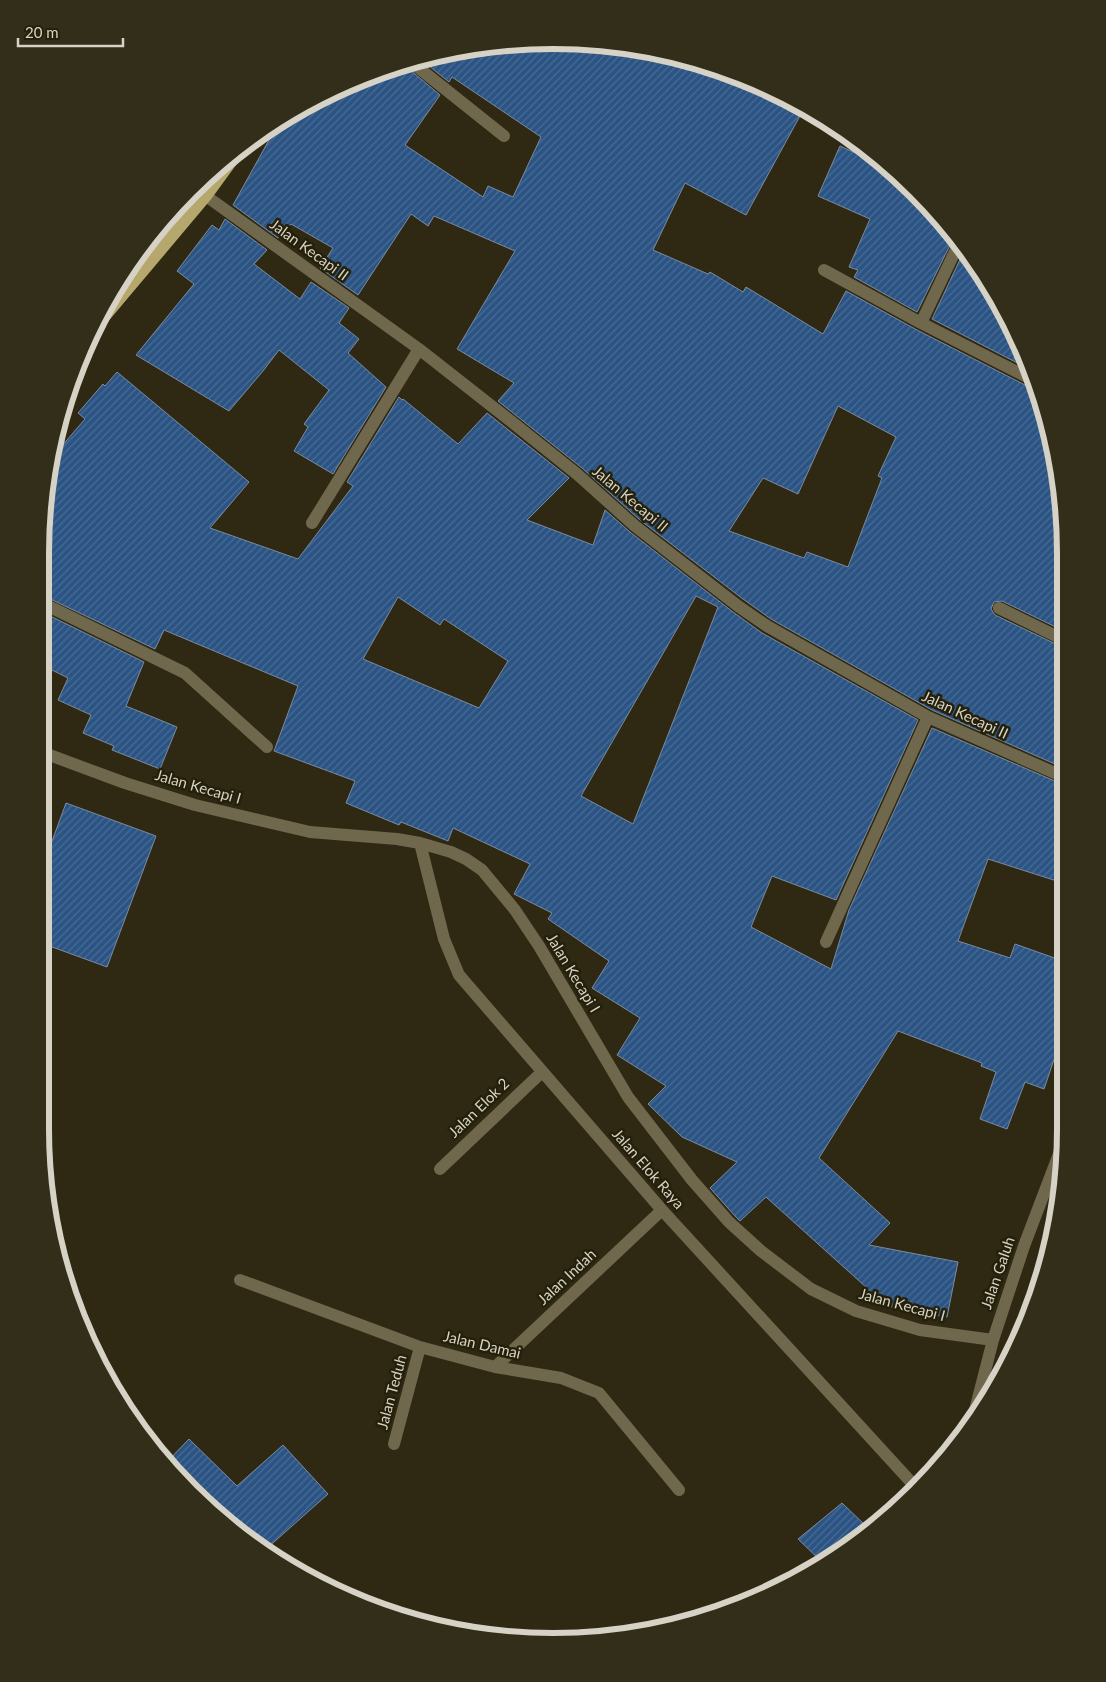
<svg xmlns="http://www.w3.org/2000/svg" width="1106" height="1682" viewBox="0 0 1106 1682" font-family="Lato,sans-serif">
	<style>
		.building { fill: url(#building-hatch); stroke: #7a8b9f; fill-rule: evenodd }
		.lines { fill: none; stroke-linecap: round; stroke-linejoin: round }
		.minor { stroke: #70684d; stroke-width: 12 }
		.major { stroke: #b6a76d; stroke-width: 12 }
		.labels { text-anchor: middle; stroke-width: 5; stroke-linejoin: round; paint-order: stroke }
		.street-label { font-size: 15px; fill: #d6d3c6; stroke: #25200a }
		.rim { fill: none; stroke: #d6d3c6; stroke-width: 6 }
	</style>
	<defs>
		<pattern id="building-hatch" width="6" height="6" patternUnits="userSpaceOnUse" patternTransform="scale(1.25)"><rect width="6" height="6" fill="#2b5484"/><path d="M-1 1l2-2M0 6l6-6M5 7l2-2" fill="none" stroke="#496c94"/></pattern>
	</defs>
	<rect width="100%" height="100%" fill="#2f2914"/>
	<path class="building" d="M520,41L620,44L710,65L801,114L746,215L685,183L653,250L708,274L710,272L743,292L746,287L823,334L846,291L917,330L1029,387H1036L1049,420L1065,520L1064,631L1002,601L994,602L991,609L995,615L1064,648V768L932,710L771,619L743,599L640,520L582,468L498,401L514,383L457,349L515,251L434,216L428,226L411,214L358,295L320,268L333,248L291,224L278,238L233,205L279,122L326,93L403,64L440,95L405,145L483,197L488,186L513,197L541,137L452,77L449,82L419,58ZM838,406L896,437L878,476L882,478L848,567L807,552L804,558L729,531L763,478L798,494Z
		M840,146L895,171L955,235L917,312L854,277L858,270L849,267L870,219L818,196Z
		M225,219L267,250L254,264L300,299L311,282L349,308L339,323L359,339L348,353L386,387L333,474L294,451L308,427L304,424L329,390L279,350L263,371L229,411L136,355L194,284L177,271L212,225L219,230Z
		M965,249L1013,326L1029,369L932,319Z
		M117,372L249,482L210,528L298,559L353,486L347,482L399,397L402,400L403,399L458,444L487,413L569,478L527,520L593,545L605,510L630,532L733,612L762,633L918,720L836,900L772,876L751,927L831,969L849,910L932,728L1064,785L1063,883L988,859L958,941L1010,958L1015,944L1063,961L1062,1036L1044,1089L1025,1082L1007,1129L980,1119L996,1072L981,1066L982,1063L898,1031L819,1158L890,1223L869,1245L958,1262L947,1317L865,1302L867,1288L766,1197L740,1221L735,1216L710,1188L737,1162L682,1137L648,1104L666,1086L617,1055L640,1018L592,988L609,961L548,919L552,913L514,894L530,864L453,828L448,841L401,822L399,825L346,803L355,781L274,751L298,686L164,630L155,649L44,596V486L49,461L85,419L78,413L103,384L105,386ZM696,596L718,607L633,824L581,796ZM398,597L440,625L444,619L508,661L479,708L363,659Z
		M44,613L144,662L126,706L177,727L160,769L112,750L114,746L83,733L91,715L58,700L68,678L44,666Z
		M66,803L156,836L107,967L44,944V842L51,844Z
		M189,1439L237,1486L283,1445L328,1494L265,1550L240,1536L190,1492L166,1463Z
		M842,1503L866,1526L824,1564L798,1539Z"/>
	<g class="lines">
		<path class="minor" d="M410,61L504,136
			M206,196L419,349L512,422L577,474L635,526L738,606L767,626L928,717L1064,777
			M960,241L921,323L1033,380
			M824,270L921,323
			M312,523L419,349
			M44,604L185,673L267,747
			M999,608L1064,640
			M44,753L125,783L195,805L310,832L397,839L420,843L451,852L466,859L482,870L515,910L539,946L628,1097L692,1180L729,1222L761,1251L811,1289L856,1311L920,1330L993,1340
			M420,843L444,939L459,975L662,1210L911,1482
			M826,942L928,717
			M440,1169L542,1072
			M240,1280L420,1347L495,1367L561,1378L599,1393L679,1490
			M495,1367L662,1210
			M974,1414L993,1340L1024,1246L1062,1146
			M394,1444L420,1347"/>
		<path class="major" d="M89,335L206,196L244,144"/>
	</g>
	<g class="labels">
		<g class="street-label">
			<text transform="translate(309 250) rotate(36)" y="5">Jalan Kecapi II</text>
			<text transform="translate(630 499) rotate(40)" y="5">Jalan Kecapi II</text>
			<text transform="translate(965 715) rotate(25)" y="5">Jalan Kecapi II</text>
			<text transform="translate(198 787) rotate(16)" y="5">Jalan Kecapi I</text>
			<text transform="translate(573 973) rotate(59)" y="5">Jalan Kecapi I</text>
			<text transform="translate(479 1108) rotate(-44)" y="5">Jalan Elok 2</text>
			<text transform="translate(648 1169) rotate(49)" y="5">Jalan Elok Raya</text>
			<text transform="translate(998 1273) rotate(-71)" y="5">Jalan Galuh</text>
			<text transform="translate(567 1277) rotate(-43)" y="5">Jalan Indah</text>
			<text transform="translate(902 1305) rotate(15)" y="5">Jalan Kecapi I</text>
			<text transform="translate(482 1345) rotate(13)" y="5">Jalan Damai</text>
			<text transform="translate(392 1392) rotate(-75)" y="5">Jalan Teduh</text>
		</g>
	</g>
	<path d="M0 0H1106V1682H0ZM553 49H553A504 504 0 0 1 1057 553V1129A504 504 0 0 1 553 1633H553A504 504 0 0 1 49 1129V553A504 504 0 0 1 553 49Z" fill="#332e19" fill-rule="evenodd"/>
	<path class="rim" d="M553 49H553A504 504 0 0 1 1057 553V1129A504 504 0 0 1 553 1633H553A504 504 0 0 1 49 1129V553A504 504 0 0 1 553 49Z"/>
	<path d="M18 38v8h105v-8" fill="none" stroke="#d6d3c6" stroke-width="2.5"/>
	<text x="25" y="38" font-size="15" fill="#d6d3c6" stroke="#25200a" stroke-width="4" paint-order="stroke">20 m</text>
</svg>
